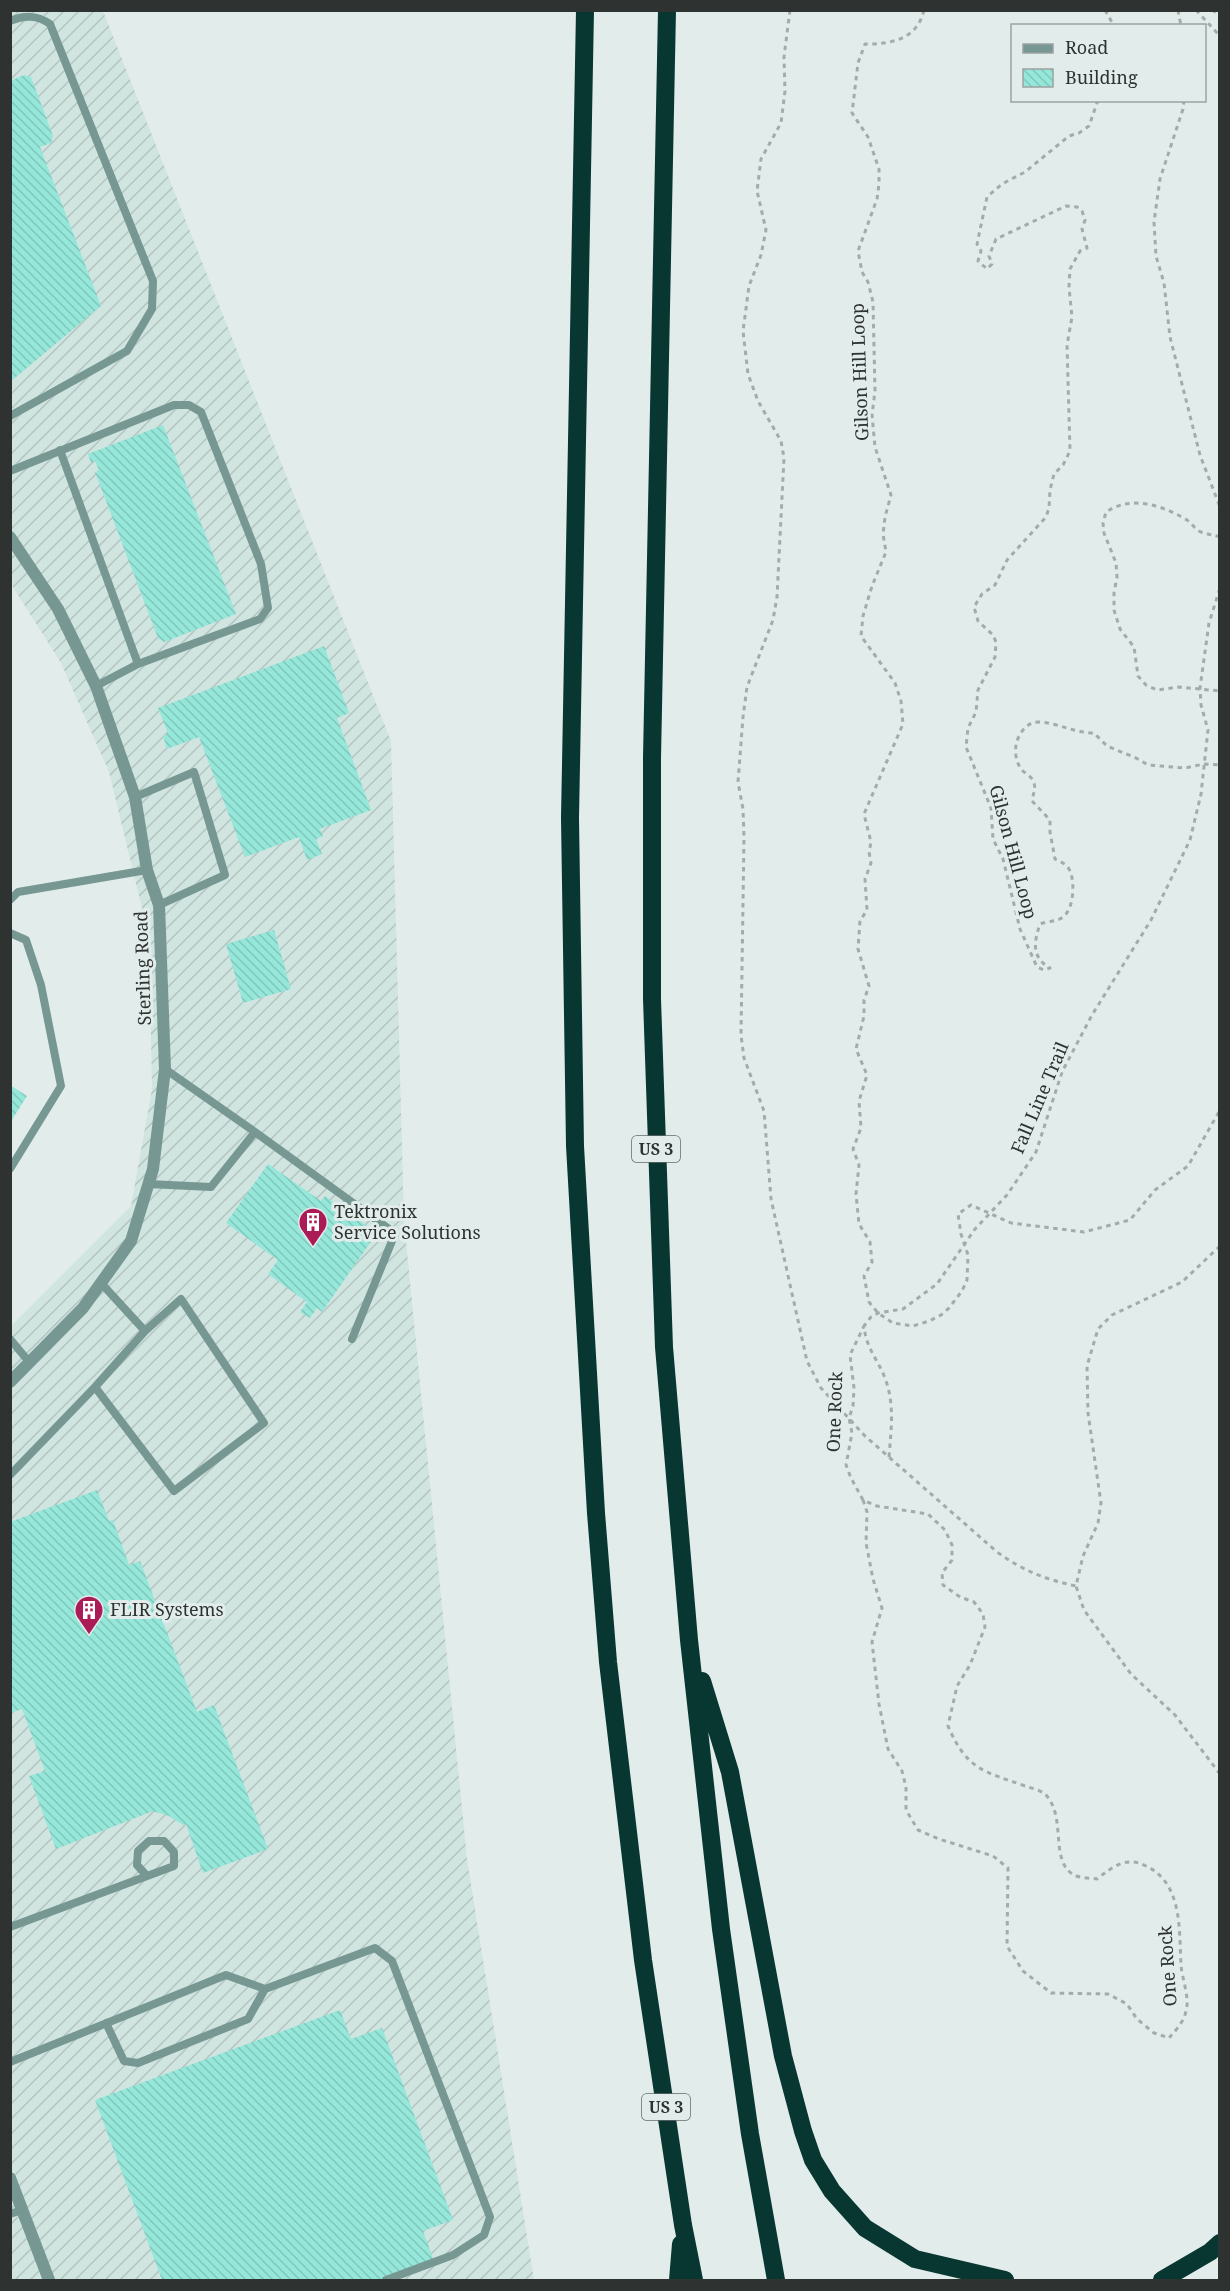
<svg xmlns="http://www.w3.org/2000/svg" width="1230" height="2291" viewBox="0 0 1230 2291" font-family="'Noto Serif',serif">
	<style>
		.industrial { fill: url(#industrial-furrows) }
		.building { fill: url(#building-back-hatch) }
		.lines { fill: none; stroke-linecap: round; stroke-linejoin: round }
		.path { stroke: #a3acaa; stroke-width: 3; stroke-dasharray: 4.5 4.5; stroke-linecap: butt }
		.lane { stroke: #779892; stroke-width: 8 }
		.street { stroke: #779892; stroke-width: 12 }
		.highway { stroke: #083732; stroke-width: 18 }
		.labels { text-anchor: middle; stroke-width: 6; stroke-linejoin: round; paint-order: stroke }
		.shield { fill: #e2edeb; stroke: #646b6a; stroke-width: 1.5 }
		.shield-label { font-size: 16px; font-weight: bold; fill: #2e3332 }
		.street-label { font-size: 18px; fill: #2e3332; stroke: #e2edeb }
		.poi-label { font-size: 18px; fill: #2e3332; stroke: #e2edeb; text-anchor: start }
	</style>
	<defs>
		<pattern id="industrial-furrows" width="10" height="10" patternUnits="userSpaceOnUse" patternTransform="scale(1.5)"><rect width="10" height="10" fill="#d0e4e0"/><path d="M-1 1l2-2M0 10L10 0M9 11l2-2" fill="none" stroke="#b3c4c1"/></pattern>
		<pattern id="building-back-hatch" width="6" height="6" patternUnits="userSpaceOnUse" patternTransform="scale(1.5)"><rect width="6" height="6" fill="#95e7da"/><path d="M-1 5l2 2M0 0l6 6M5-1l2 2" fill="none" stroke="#81c7bc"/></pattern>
	</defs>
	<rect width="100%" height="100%" fill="#e2edeb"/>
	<path class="industrial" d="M11,11H103L391,741L404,1221L467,1859L534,2280H11V1326L131,1206L152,1089L149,937L109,772L61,663L11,584Z"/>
	<path class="building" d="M24,75L31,77L53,136L51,143L40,147L101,306L10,382V81Z
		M163,425L236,614L164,642L158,638L95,472L99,470L95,461L91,463L88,454Z
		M324,646L349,713L337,718L371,810L320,829L323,836L316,839L322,854L307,860L299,837L245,857L199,737L167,749L163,736L168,733L158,708Z
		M274,930L291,989L243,1003L226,944Z
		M10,1085L27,1096L10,1123Z
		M268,1164L321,1201L325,1196L377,1233L322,1312L317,1308L310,1318L300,1312L307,1302L268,1274L278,1260L226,1223Z
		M97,1490L109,1521L113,1520L129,1565L140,1561L197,1712L214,1705L268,1849L203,1873L186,1824L183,1825L169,1816L153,1811L56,1849L29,1776L45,1771L22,1709L10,1713V1522Z
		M340,2010L351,2039L382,2028L453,2220L423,2231L434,2261L382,2280H162L95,2100Z"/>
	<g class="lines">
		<path class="path" d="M790,10L784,57L785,91L781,123L761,159L757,191L766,230L761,255L749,286L743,331L748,374L758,401L781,441L784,458L777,597L773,620L747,687L743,717L738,782L743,809L744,837L741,1035L744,1058L764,1111L771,1199L807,1361L821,1388L865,1436L997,1552C1024,1571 1044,1579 1076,1586
			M924,10C917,40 891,44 865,44L858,63L852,113L868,137L879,169V184L877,199L858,251L862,272L868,282L873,302L875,391L872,415L875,447L891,495L885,517L883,534L886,552L872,586L863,616L861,636L895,683L901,701L903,724L864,814L871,842L869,852L871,863L865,879L867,910L860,921L858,949L869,986L864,1000V1016L856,1049L867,1075L859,1101L861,1128L853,1149L859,1165L856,1194L859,1224L870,1242L872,1262L864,1276L869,1302L878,1313L893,1323L913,1326L929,1321L941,1315L949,1308L962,1291L967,1280L968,1255L961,1234L958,1214L971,1205L1011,1223L1084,1232L1130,1220L1155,1190L1188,1166L1220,1110
			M1105,10L1114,26
			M1178,10L1181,26
			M1196,10L1220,36
			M1212,10L1220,15
			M1098,100L1089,126L1079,133L1069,136L1025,172L1002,184L987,197L977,244L981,251L978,261L987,269L992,264L989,256L996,239L1066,206L1077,207L1082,211L1085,220L1082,229L1087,248L1080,251L1070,269L1069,287L1072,317L1067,345L1070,451L1063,465L1054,474L1050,490L1049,508L1046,517L1007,560L995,585L982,594L974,607L978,621L993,635L996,642L995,657L978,690L976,712L968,728L966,747L991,808L993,839L1003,859L1020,929L1037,967L1044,970L1050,968C1031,957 1034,942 1040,924C1047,921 1057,922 1063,917C1074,909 1075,882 1070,871C1067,864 1061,862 1055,859L1050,832V820L1032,801C1033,794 1036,789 1034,783C1032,776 1025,774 1021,769C1013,757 1014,741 1023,730C1028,725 1031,722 1039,722C1058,723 1075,733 1094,733L1107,746L1136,758L1148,765L1185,768L1204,764L1220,765
			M1184,100L1183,109L1160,179L1154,222L1156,256L1164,283L1170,337L1200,455L1220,507
			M1220,537C1213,535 1207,534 1201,532C1195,530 1192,523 1187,520C1162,505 1131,495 1106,512L1103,523L1104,533L1116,563L1117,577L1114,593V610L1120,629L1134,647L1138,676L1146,685L1157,690L1179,687L1220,691
			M1220,1246L1182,1282L1112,1315L1098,1329L1087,1366L1088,1413L1101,1503L1098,1523L1083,1556L1076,1586L1084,1610L1131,1674L1175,1715L1220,1774
			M889,1457C891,1429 895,1405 885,1378C877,1358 866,1348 864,1326L871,1317L878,1313L903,1309L937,1284L975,1229L1007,1195L1036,1152L1062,1072L1092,1015L1151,920L1190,840L1201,794L1208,730L1201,705L1200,688L1209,623L1220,588
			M863,1500L867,1512L866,1543L873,1579L882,1608L872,1642L879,1704L888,1749L902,1771L906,1787V1810L918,1830L939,1839L993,1856L1008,1868L1007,1946L1023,1971L1051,1993L1108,1994L1127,2004L1137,2019L1154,2033L1169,2038C1175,2031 1184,2022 1186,2011C1190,1998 1182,1979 1181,1965C1179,1931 1183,1883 1146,1866C1127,1856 1113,1866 1097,1879C1091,1878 1080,1878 1074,1875C1049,1861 1067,1818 1046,1795C1041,1790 1031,1788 1025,1786C983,1771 967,1770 948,1726L957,1686L970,1665L985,1627L983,1614L974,1602L960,1597L943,1585L942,1573L952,1560V1545L945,1530L928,1514L877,1506L863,1500L851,1478L846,1465L852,1433L849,1418L853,1406L854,1388L850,1355L864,1326"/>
		<path class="lane" d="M10,21C25,15 37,15 50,24L153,281L152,309L127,351L10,416
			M60,450L138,664
			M10,471L174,405H189L201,412L261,564L268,608L260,619L138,664L96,686
			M135,797L194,772L225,875L159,905
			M10,900L18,892L147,870
			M10,933L26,940L41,985L61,1086L10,1169
			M255,1132L389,1229L392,1241L352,1339
			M148,1184L211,1187L255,1132L165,1069
			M10,1339L30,1363
			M95,1387L145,1331
			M10,1475L95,1387L174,1491L264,1423L181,1299L145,1331L101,1283
			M10,1927L174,1866V1852L164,1841H149L138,1851L137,1865L147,1876
			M106,2023L124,2061L138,2063L248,2019L265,1989
			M10,2062L226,1975L265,1989L375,1948L392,1961L490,2217L484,2235L453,2255L386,2280
			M10,2214L22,2210"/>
		<path class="street" d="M10,537L58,609L96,686L135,797L147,870L159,905L165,1069L153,1169L131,1241L83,1308L10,1382
			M10,2178L49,2280"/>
		<path class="highway" d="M585,10L570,818L575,1146L596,1513L608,1662L643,1960L683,2225L694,2280
			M667,10L652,758V999L664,1347L689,1640L721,1929L750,2134L776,2280
			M702,1681L730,1772L783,2056L803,2131L813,2160L832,2191L865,2228L915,2259L1005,2280
			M678,2280L681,2244
			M1162,2280L1210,2252L1220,2243"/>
	</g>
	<defs>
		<g id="building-pin" transform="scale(1.5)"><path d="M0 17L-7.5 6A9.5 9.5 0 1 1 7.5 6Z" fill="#ab1b55" stroke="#e2edeb"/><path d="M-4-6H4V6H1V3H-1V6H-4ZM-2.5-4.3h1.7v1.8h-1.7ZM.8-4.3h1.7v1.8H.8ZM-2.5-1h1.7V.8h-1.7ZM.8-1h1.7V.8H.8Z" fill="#fff"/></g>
	</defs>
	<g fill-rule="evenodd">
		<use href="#building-pin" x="313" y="1222"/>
		<use href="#building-pin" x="89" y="1610"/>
	</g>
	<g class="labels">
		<g class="shield">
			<rect x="632" y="1136" width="48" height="26" rx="4.5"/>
			<rect x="642" y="2094" width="48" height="26" rx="4.5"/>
		</g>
		<g class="shield-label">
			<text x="656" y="1155">US 3</text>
			<text x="666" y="2113">US 3</text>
		</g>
		<g class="street-label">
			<text transform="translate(860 372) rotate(-92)" y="6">Gilson Hill Loop</text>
			<text transform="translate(1013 852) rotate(75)" y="6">Gilson Hill Loop</text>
			<text transform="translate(143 968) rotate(-92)" y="6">Sterling Road</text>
			<text transform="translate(1040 1098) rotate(-67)" y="6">Fall Line Trail</text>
			<text transform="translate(835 1412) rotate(-88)" y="6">One Rock</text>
			<text transform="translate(1168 1966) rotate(-94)" y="6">One Rock</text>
		</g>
		<g class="poi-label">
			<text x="334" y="1218">Tektronix<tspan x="334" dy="21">Service Solutions</tspan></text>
			<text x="110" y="1616">FLIR Systems</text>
		</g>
	</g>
	<rect width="1230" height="2291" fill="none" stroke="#2e3332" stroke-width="24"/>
	<rect x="1011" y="24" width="195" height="78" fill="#e2edeb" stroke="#9aa3a1" stroke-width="1.5"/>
	<rect x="1023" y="44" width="30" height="9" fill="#779892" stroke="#9aa3a1" stroke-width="1.5"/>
	<text x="1065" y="54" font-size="18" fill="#2e3332">Road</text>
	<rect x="1023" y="69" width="30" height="18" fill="url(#building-back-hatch)" stroke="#9aa3a1" stroke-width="1.5"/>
	<text x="1065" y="84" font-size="18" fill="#2e3332">Building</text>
</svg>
